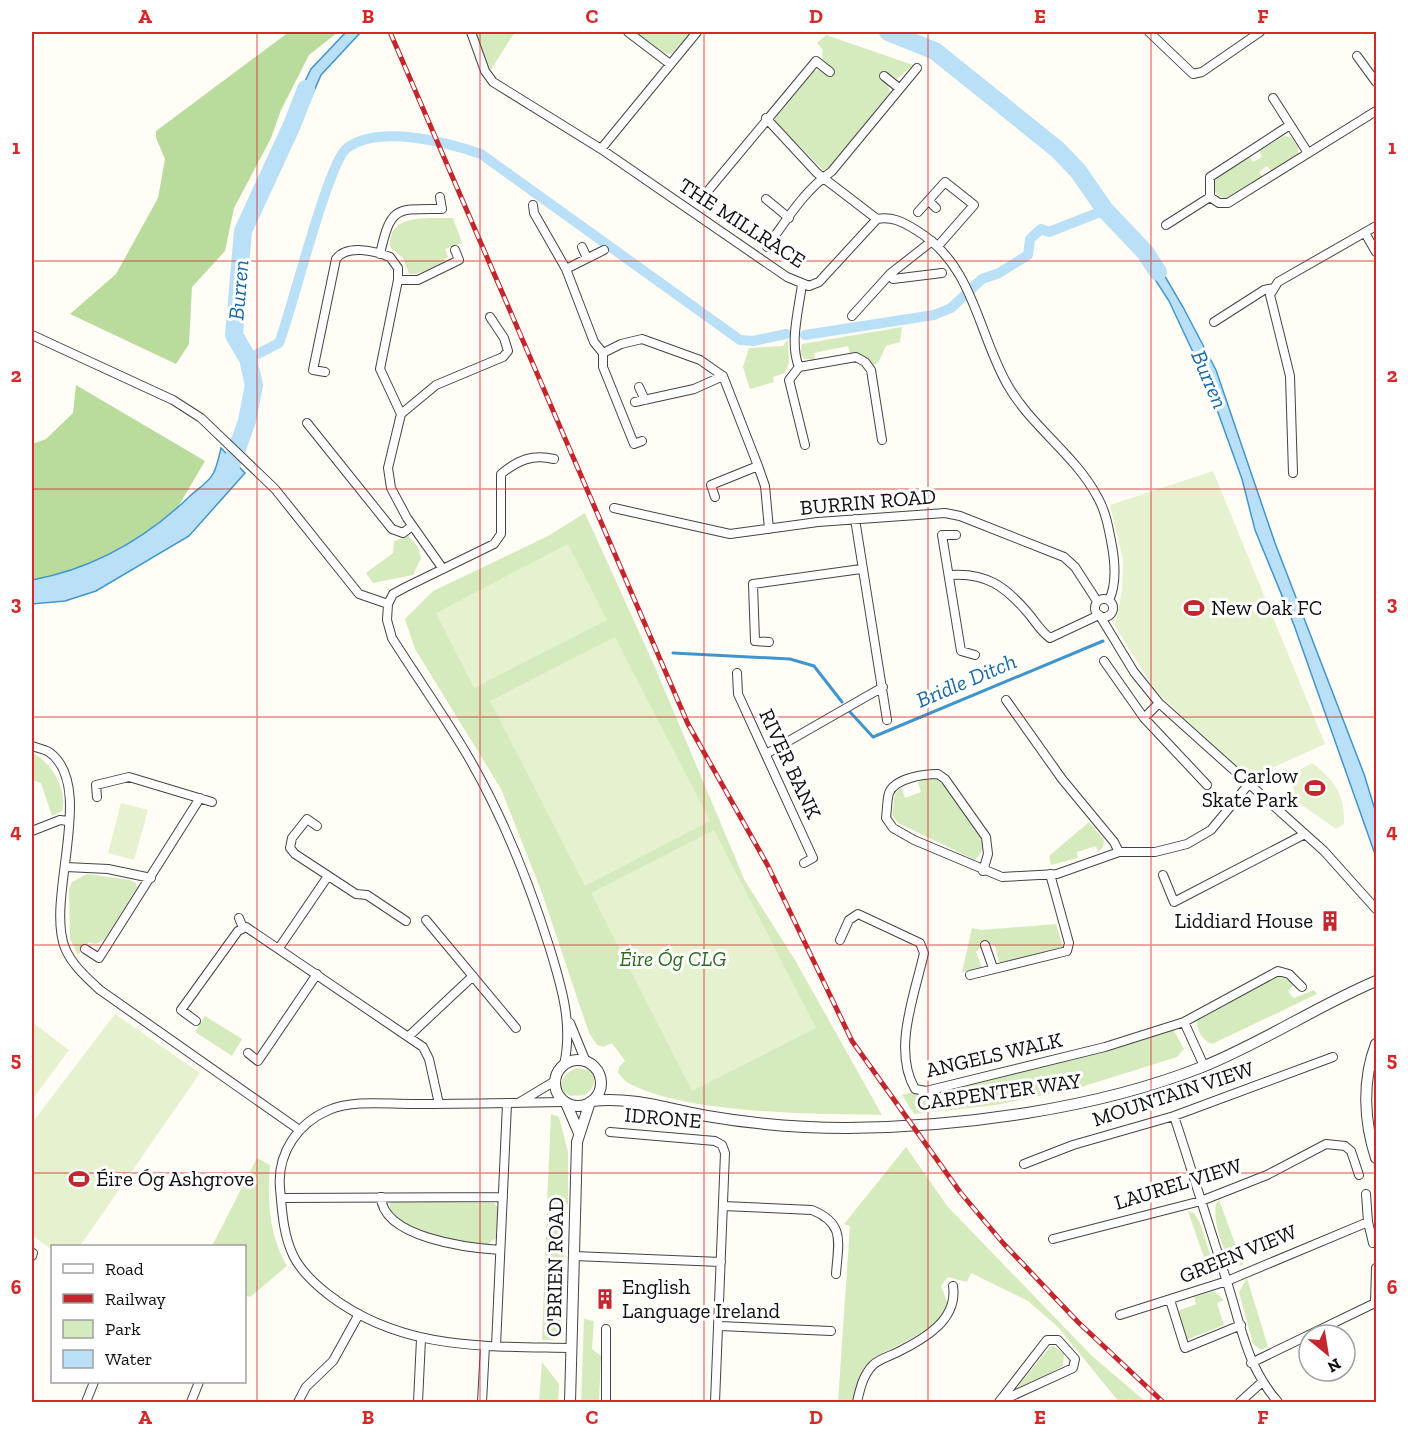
<svg xmlns="http://www.w3.org/2000/svg" width="1408" height="1434" viewBox="0 0 1408 1434" font-family="'Zilla Slab',serif">
	<style>
		.green { fill: #d5ebbd }
		.forest { fill: #b9dc9c }
		.pitch { fill: #e6f2cf }
		.water { fill: #b9e0f7; stroke: #3f96cf; stroke-width: 1.5 }
		.lines { fill: none; stroke-linecap: round; stroke-linejoin: round }
		.stream { stroke: #3f96cf; stroke-width: 3 }
		.canal { stroke: #b9e0f7; stroke-width: 10 }
		.river { stroke: #b9e0f7; stroke-width: 18 }
		.minor-casing { stroke: #444; stroke-width: 10 }
		.tertiary-casing { stroke: #444; stroke-width: 12 }
		.minor { stroke: #fff; stroke-width: 8 }
		.tertiary { stroke: #fff; stroke-width: 10 }
		.rail-casing { stroke: #c4262e; stroke-width: 5 }
		.rail { stroke: #fff; stroke-width: 3; stroke-dasharray: 9; stroke-linecap: butt }
		.grid { fill: none; stroke: #d62828; stroke-width: 1.5; stroke-opacity: 0.55 }
		.labels { text-anchor: middle; stroke-width: 6; stroke-linejoin: round; paint-order: stroke }
		.street-label { font-size: 21px; fill: #111; stroke: #fff }
		.poi-label { font-size: 21px; fill: #111; stroke: #fff; text-anchor: start }
		.park-label { font-size: 21px; font-style: italic; fill: #2f6b1f; stroke: #fff }
		.water-label { font-size: 22px; font-style: italic; fill: #1768a6; stroke: #fff }
		.neatline { fill: none; stroke: #d62828; stroke-width: 2 }
		.grid-label { font-size: 20px; text-anchor: middle; font-weight: bold; fill: #d62828 }
	</style>
	<rect width="100%" height="100%" fill="#fffdf5"/>
	<path class="green" d="M475,32H515L490,71Z
		M635,32H691L673,53L666,54Z
		M826,35L913,65L897,79L886,72L880,79L888,85L890,93L831,166L823,170L775,121V115L811,71L820,70L828,76L834,70L822,59L823,50L817,43Z
		M1283,136L1291,137L1298,147V155L1272,172L1267,166L1259,172L1263,178C1253,184 1241,194 1230,198C1225,199 1220,197 1217,194C1202,178 1239,163 1250,157L1253,162L1262,157L1259,151Z
		M453,218L462,243L445,249L448,257C440,265 420,275 409,274L403,258L390,247C388,212 429,219 453,218Z
		M902,327L900,342L886,346L878,363L872,365L864,356L850,353L848,346L814,353L815,360L805,359L800,354L802,344Z
		M788,339L789,363L785,373L773,377L774,382L750,389L743,367L749,348L783,346Z
		M585,513L654,665L745,881L795,960L882,1115C814,1114 692,1114 632,1085C626,1083 622,1077 618,1073L619,1067L625,1061L612,1043L603,1047L597,1045L589,1033L542,893L501,789L415,649L405,619L433,591L548,536Z
		M409,536L418,547L421,558L413,575L373,583L366,573L393,553L394,541Z
		M32,753C51,761 68,790 62,811L52,816L41,783L32,780Z
		M936,776L941,779L984,840L983,850L975,860L898,823L892,815L895,794L901,787L905,798L921,792L918,782Z
		M1089,822L1104,840L1103,847L1098,852L1096,846L1077,852L1078,858L1051,865L1049,856Z
		M87,874L130,880L136,883L137,888L104,940L95,944L89,942L78,955L70,939L69,889L72,882Z
		M1056,924L1063,947L1003,963L999,962L995,946L985,943L976,952L982,968L962,972L972,928L981,930Z
		M1275,976L1288,979L1293,985L1288,992L1294,998L1314,990L1317,994L1212,1044C1202,1041 1196,1029 1197,1020Z
		M205,1016L242,1039L232,1056L195,1032Z
		M1173,1029L1184,1049L1177,1057L1078,1088L996,1105L914,1114L902,1095L912,1092L934,1093L1105,1052Z
		M576,1068L591,1070C599,1079 593,1089 585,1095L570,1096L562,1091C558,1081 567,1072 576,1068Z
		M551,1114L559,1117L568,1152V1204H547Z
		M906,1147L948,1207L1092,1356L1146,1402H1119L1058,1327L1028,1301L971,1273L967,1282L948,1277L941,1286L949,1307C930,1339 874,1349 862,1371C857,1380 855,1393 852,1402H838L850,1226L844,1224Z
		M257,1158L270,1165C267,1201 269,1235 287,1266L250,1297L245,1295L244,1246H212Z
		M1219,1200L1243,1265H1234C1224,1256 1208,1210 1219,1200Z
		M395,1201L494,1203L498,1207L496,1238L488,1244H483C451,1240 410,1234 389,1209L391,1202Z
		M559,1209L566,1210L560,1334L553,1340H542L547,1211Z
		M1188,1211L1194,1213L1200,1223L1215,1269L1211,1278Z
		M1247,1278L1268,1347L1261,1350L1253,1344L1239,1292Z
		M1214,1291L1224,1300L1217,1303L1224,1325L1186,1340L1175,1312L1196,1304L1194,1297Z
		M584,1319L594,1321L592,1349L601,1356L599,1402H581Z
		M1054,1346L1064,1354L1063,1366L1011,1395L1050,1347Z
		M542,1362L559,1384L558,1402H539Z"/>
	<path class="forest" d="M289,32H338L309,55L281,110L271,138L234,208L225,251L192,287L189,344L176,364L70,314L116,274L158,198L165,159L156,138V131Z
		M76,385L205,461L178,507L134,541L87,565L59,575L32,580V444L46,439L73,413Z"/>
	<path class="pitch" d="M1213,471L1325,744L1247,779L1155,690L1115,626L1122,590L1123,560L1110,505Z
		M568,544L607,620L474,688L436,613Z
		M615,637L710,821L585,886L490,701Z
		M1312,763C1334,780 1345,794 1344,824L1336,829L1296,801L1291,775Z
		M121,803L148,810L134,860L108,853Z
		M714,830L816,1028L692,1091L591,893Z
		M115,1014L200,1073L80,1246H52V1250L32,1235V1123Z
		M32,1022L69,1050L32,1100Z"/>
	<path class="water" d="M346,32H361L321,75L304,114L292,108L311,69Z
		M1149,249L1183,307L1216,370L1275,543L1364,774L1376,813V857L1294,625L1255,530L1242,479L1207,382L1169,301L1140,256Z
		M221,448L245,473L189,536L96,591L65,601L32,604V580C92,569 145,539 189,497C196,490 208,483 213,474C217,467 219,456 221,448Z"/>
	<g class="lines">
		<path class="stream" d="M673,653L790,659L814,666L842,702
			M850,712L873,737L1103,641"/>
		<path class="canal" d="M805,335L934,315L951,308L982,279L999,273L1028,255L1030,239L1041,229L1049,232L1105,210
			M248,359L279,343C292,310 328,162 347,148C379,124 446,142 481,154L740,340L753,341L786,334"/>
		<path class="river" d="M888,32L935,51L1058,150L1078,171L1105,210L1145,252L1158,272
			M222,481L228,474L247,421L254,385L248,359L234,335L243,231L292,125L306,89"/>
		<g class="minor-casing">
			<path id="minor" d="M471,32L485,71L493,82L601,149L787,277L809,286L819,282L877,219C892,216 903,222 916,230C974,265 977,331 1007,384C1031,427 1075,454 1098,498C1106,512 1109,530 1112,546C1115,563 1117,584 1109,600
				M628,32L670,64
				M1149,32L1193,74L1202,72L1260,32
				M1357,56L1376,82
				M884,76L899,88
				M1273,98L1308,153
				M766,118L817,173L877,219
				M601,149L697,32
				M1210,197V177L1290,125
				M702,198L816,61L830,72
				M766,199L789,218
				M929,201L936,208
				M533,205L534,213L566,269L604,250
				M918,212L945,182L974,205L938,246
				M1166,225L1210,197L1219,203H1228L1376,111
				M1365,233L1376,252
				M932,241L890,274L893,279L942,273
				M582,247L587,258
				M767,247C788,218 803,192 832,171L917,68
				M380,254C391,206 395,209 442,209L440,197
				M566,269L594,342L603,353V367L634,444L642,441
				M852,316L890,274
				M1214,322L1264,290L1274,288
				M32,335L173,400L201,418L275,489L359,594L388,604L387,620L392,638C416,676 443,714 466,753C502,814 529,882 550,949C562,988 573,1025 564,1065
				M603,353L621,344L642,339L700,360L723,376L758,466L765,486L769,529
				M799,367C789,343 799,309 802,284
				M325,372L313,370L336,259C347,244 375,251 390,257L398,268V280
				M639,387L645,400
				M635,402L694,389L723,376
				M401,414L436,385L503,357L508,351L504,338L490,317
				M307,423L392,529L403,533L412,526
				M805,445L789,380L799,367L856,357L865,362L871,370L882,440
				M1293,473L1290,376L1270,295L1278,282L1376,226
				M715,497L711,485L758,466
				M614,508L730,534L818,522L945,513L960,516L1064,557L1075,567L1097,601
				M855,519L887,720
				M956,535H942L961,651L975,655
				M443,569L407,518L391,488L388,468L401,414L380,369L398,280H418L459,260L455,250
				M950,575C986,572 1006,587 1028,613C1035,621 1041,632 1050,638L1099,615
				M1095 608a9 9 0 1 1 18 0a9 9 0 1 1-18 0Z
				M388,604L393,594L406,587L494,544L501,534V474C518,460 532,454 554,459
				M1100,616L1134,672L1159,703L1324,851L1376,909
				M769,642L755,641L753,584L861,569
				M1104,661L1144,718L1207,785
				M737,673L738,694L813,858L804,863
				M1006,700L1062,779L1114,842L1119,852
				M1144,718L1159,703
				M32,746C37,748 44,749 49,752C97,786 45,898 65,948C72,965 87,978 100,990L298,1129
				M766,754L883,687
				M97,797L96,785L129,777L212,802
				M317,826L307,819L292,838L290,848L295,854L356,894L367,895L406,921
				M32,831L60,820L68,821
				M66,867L108,869L151,878
				M983,871L988,854L986,837L945,779L938,774C924,774 895,778 889,793C887,800 887,810 886,818L893,828L914,840L1002,877L1057,874L1119,852H1155L1187,844L1211,830L1248,785
				M1163,875L1174,902L1305,834
				M239,918L243,928
				M426,920L516,1028
				M840,940L849,920L858,914L920,943L924,953C915,994 892,1050 915,1089L926,1091L1105,1047L1184,1022L1278,971L1289,974L1302,987
				M985,945L993,968
				M279,948L328,876
				M85,949L99,958L200,798
				M970,975L1067,951L1069,943L1050,874
				M196,1021L181,1010L238,931L246,927L423,1047L429,1059L439,1104
				M1184,1022L1204,1066
				M570,1023L586,1062
				M409,1036L473,976
				M248,1053L258,1061L317,974
				M520,1102L555,1081
				M565,1102C513,1103 462,1104 411,1104C385,1104 353,1100 329,1110C298,1123 277,1153 280,1188C282,1210 283,1234 293,1255C300,1270 316,1285 329,1295C402,1351 485,1346 572,1348
				M1174,1116C1192,1171 1209,1226 1227,1282C1241,1326 1247,1367 1278,1402
				M610,1132L715,1141L722,1145L725,1153L715,1402
				M1024,1164L1073,1145L1174,1116L1333,1057
				M1366,1194L1368,1222
				M381,1197C383,1238 469,1248 500,1250
				M281,1198L503,1197
				M723,1206L812,1210C846,1224 838,1243 836,1274
				M1053,1239L1201,1201L1267,1175L1326,1144L1345,1146L1351,1151L1359,1175
				M32,1256L33,1253
				M574,1256L721,1262
				M1170,1300L1185,1348L1241,1325
				M1120,1315L1227,1281L1368,1222L1373,1243
				M720,1326L831,1331
				M1047,1340H1058L1075,1359L1073,1368L999,1402Z
				M496,1346L507,1104
				M1251,1363L1375,1303L1376,1268
				M86,1402L94,1382
				M191,1402L199,1382
				M298,1402L306,1387L333,1361L359,1314
				M418,1402L421,1339
				M482,1402L485,1346
				M606,1402V1329
				M857,1402C860,1389 863,1375 873,1365C879,1359 890,1356 898,1352C924,1339 958,1320 953,1286
				M1240,1402L1261,1383"/>
		</g>
		<g class="tertiary-casing">
			<path id="tertiary" d="M1376,1044C1362,1080 1364,1122 1376,1158
				M555 1083a23 23 0 1 1 46 0a23 23 0 1 1-46 0Z
				M592,1101C630,1096 669,1109 707,1116C753,1124 800,1128 847,1128C961,1127 1096,1109 1202,1067C1262,1043 1317,1006 1376,981
				M566,1103L579,1133
				M570,1402L577,1142L590,1102"/>
		</g>
		<use href="#minor" class="minor"/>
		<use href="#tertiary" class="tertiary"/>
		<g class="rail-casing">
			<path id="rail" d="M390,32L688,724L768,866L852,1041L960,1192L1003,1243L1078,1322L1163,1402"/>
		</g>
		<use href="#rail" class="rail"/>
	</g>
	<path class="grid" d="M257,32V1402M480,32V1402M704,32V1402M928,32V1402M1151,32V1402M32,261H1376M32,489H1376M32,717H1376M32,945H1376M32,1173H1376"/>
	<defs>
		<g id="stadium-bare" transform="scale(1.62)"><path d="M0-5a6.5 5 0 1 0 0 10a6.5 5 0 1 0 0-10ZM-3.5-1.8h7v3.6h-7Z" fill="#c4262e" stroke="#fff" stroke-width="2.5" paint-order="stroke"/></g>
		<g id="building-bare" transform="scale(1.62)"><path d="M-4-6H4V6H1V3H-1V6H-4ZM-2.5-4.3h1.7v1.8h-1.7ZM.8-4.3h1.7v1.8H.8ZM-2.5-1h1.7V.8h-1.7ZM.8-1h1.7V.8H.8Z" fill="#c4262e" stroke="#fff" stroke-width="2.5" paint-order="stroke"/></g>
	</defs>
	<g fill-rule="evenodd">
		<use href="#stadium-bare" x="1194" y="608"/>
		<use href="#stadium-bare" x="1315" y="788"/>
		<use href="#building-bare" x="1330" y="921"/>
		<use href="#stadium-bare" x="79" y="1179"/>
		<use href="#building-bare" x="605" y="1299"/>
	</g>
	<g class="labels">
		<g class="street-label">
			<text transform="translate(742 223) rotate(33)" y="7">THE MILLRACE</text>
			<text transform="translate(868 502) rotate(-5)" y="7">BURRIN ROAD</text>
			<text transform="translate(790 764) rotate(65)" y="7">RIVER BANK</text>
			<text transform="translate(994 1055) rotate(-13)" y="7">ANGELS WALK</text>
			<text transform="translate(999 1092) rotate(-8)" y="7">CARPENTER WAY</text>
			<text transform="translate(1173 1094) rotate(-18)" y="7">MOUNTAIN VIEW</text>
			<text transform="translate(663 1118) rotate(5)" y="7">IDRONE</text>
			<text transform="translate(1178 1184) rotate(-17)" y="7">LAUREL VIEW</text>
			<text transform="translate(1238 1254) rotate(-22)" y="7">GREEN VIEW</text>
			<text transform="translate(555 1267) rotate(-89)" y="7">O'BRIEN ROAD</text>
		</g>
		<g class="poi-label">
			<text x="1211" y="615">New Oak FC</text>
			<text x="1298" y="783" text-anchor="end">Carlow<tspan x="1298" dy="24">Skate Park</tspan></text>
			<text x="1313" y="928" text-anchor="end">Liddiard House</text>
			<text x="96" y="1186">Éire Óg Ashgrove</text>
			<text x="622" y="1294">English<tspan x="622" dy="24">Language Ireland</tspan></text>
		</g>
		<g class="park-label">
			<text x="673" y="966">Éire Óg CLG</text>
		</g>
		<g class="water-label">
			<text transform="translate(238 290) rotate(-85)" y="8">Burren</text>
			<text transform="translate(1210 379) rotate(67)" y="8">Burren</text>
			<text transform="translate(966 680) rotate(-23)" y="8">Bridle Ditch</text>
		</g>
	</g>
	<rect width="1408" height="1434" fill="none" stroke="#ffffff" stroke-width="66"/>
	<rect x="51" y="1245" width="195" height="138" fill="#ffffff" stroke="#a0a0a0" stroke-width="1.5"/>
	<rect x="63" y="1264" width="30" height="9" fill="#ffffff" stroke="#a0a0a0" stroke-width="1.5"/>
	<text x="105" y="1275" font-size="18" fill="#111111">Road</text>
	<rect x="63" y="1294" width="30" height="9" fill="#c4262e" stroke="#a0a0a0" stroke-width="1.5"/>
	<text x="105" y="1305" font-size="18" fill="#111111">Railway</text>
	<rect x="63" y="1320" width="30" height="18" fill="#d5ebbd" stroke="#a0a0a0" stroke-width="1.5"/>
	<text x="105" y="1335" font-size="18" fill="#111111">Park</text>
	<rect x="63" y="1350" width="30" height="18" fill="#b9e0f7" stroke="#a0a0a0" stroke-width="1.5"/>
	<text x="105" y="1365" font-size="18" fill="#111111">Water</text>
	<g transform="translate(1327 1353) rotate(150)"><circle r="28" fill="#ffffff" stroke="#a0a0a0" stroke-width="1.5"/>
	<path d="M0-4.5L10 22L0 15L-10 22Z" fill="#c4262e"/>
	<text y="-9" font-size="16" font-weight="bold" text-anchor="middle" fill="#111111">N</text>
	</g>
	<rect x="33" y="33" width="1342" height="1368" class="neatline"/>
	<g class="grid-label">
		<text x="145" y="23">A</text>
		<text x="368" y="23">B</text>
		<text x="592" y="23">C</text>
		<text x="816" y="23">D</text>
		<text x="1040" y="23">E</text>
		<text x="1263" y="23">F</text>
		<text x="16" y="154">1</text>
		<text x="1392" y="154">1</text>
		<text x="16" y="382">2</text>
		<text x="1392" y="382">2</text>
		<text x="16" y="610">3</text>
		<text x="1392" y="610">3</text>
		<text x="16" y="838">4</text>
		<text x="1392" y="838">4</text>
		<text x="16" y="1066">5</text>
		<text x="1392" y="1066">5</text>
		<text x="16" y="1294">6</text>
		<text x="1392" y="1294">6</text>
		<text x="145" y="1424">A</text>
		<text x="368" y="1424">B</text>
		<text x="592" y="1424">C</text>
		<text x="816" y="1424">D</text>
		<text x="1040" y="1424">E</text>
		<text x="1263" y="1424">F</text>
	</g>
</svg>
